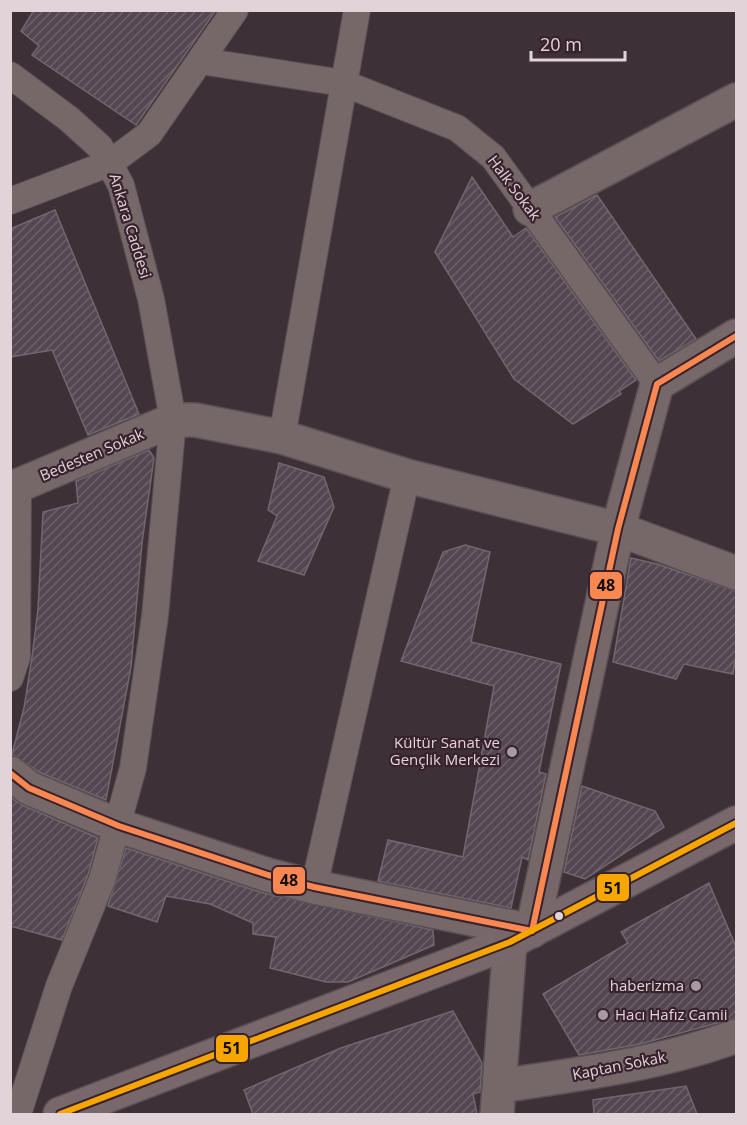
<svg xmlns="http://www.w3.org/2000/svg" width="747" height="1125" viewBox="0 0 747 1125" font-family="'Open Sans',sans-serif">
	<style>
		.building { fill: url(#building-hatch); stroke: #71676e; stroke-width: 1.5 }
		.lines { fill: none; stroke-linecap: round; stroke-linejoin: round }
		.pedestrian-casing { stroke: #5a4f54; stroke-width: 28 }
		.minor-casing { stroke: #5a4f54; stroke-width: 36 }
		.tertiary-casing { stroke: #5a4f54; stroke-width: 36 }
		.secondary-casing { stroke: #5a4f54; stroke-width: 36 }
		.pedestrian { stroke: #766769; stroke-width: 26 }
		.minor { stroke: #766769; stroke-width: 33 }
		.tertiary { stroke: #766769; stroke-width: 33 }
		.secondary { stroke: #79686b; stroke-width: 33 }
		.bus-1-casing { stroke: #38222d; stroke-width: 10 }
		.bus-2-casing { stroke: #38222d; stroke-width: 10 }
		.bus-1 { stroke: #f88751; stroke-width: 6 }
		.bus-2 { stroke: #f7a600; stroke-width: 6 }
		.poi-dot { fill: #a89aa0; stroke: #38222d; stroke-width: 2 }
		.bus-dot { fill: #e2d3d9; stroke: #38222d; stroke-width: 2 }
		.labels { text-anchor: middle; stroke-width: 4.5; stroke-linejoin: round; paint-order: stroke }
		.street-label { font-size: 15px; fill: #e2d3d9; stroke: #38222d }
		.poi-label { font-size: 15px; fill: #e2d3d9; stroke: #38222d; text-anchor: end }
		.line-badge { stroke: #38222d; stroke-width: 2 }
		.pale-badge-label { font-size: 16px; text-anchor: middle; font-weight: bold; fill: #111 }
	</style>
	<defs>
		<pattern id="building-hatch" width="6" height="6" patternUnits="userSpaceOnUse" patternTransform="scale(1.5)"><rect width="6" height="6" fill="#544752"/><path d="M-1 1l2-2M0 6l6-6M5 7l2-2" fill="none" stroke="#6c616a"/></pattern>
	</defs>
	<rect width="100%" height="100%" fill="#3d3137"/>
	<path class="building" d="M34,10H216L136,125L32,55L39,46L21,31Z
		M472,177L513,237L526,228L636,380L619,391L621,394L573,424L514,379L435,252Z
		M597,195L696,339L659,361L555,217Z
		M55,210L139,414L88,435L52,350L10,357V229Z
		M149,450L154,458L142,543L131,667L106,800L39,772L12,754L24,708L32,657L38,609L43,512L78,503L76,481Z
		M279,463L324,477L334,507L304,575L258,561L277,516L268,510Z
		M465,545L490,552L471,642L561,664L539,772L546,774L528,860L522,857L511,908L378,881L388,840L463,857L494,686L401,661L443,552Z
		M631,558L657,564L736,591V655L733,674L684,664L676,679L613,662Z
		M582,786L655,811L664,827L585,879L564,872Z
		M10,797L22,805L98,838L88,875L62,940L10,926Z
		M126,848L263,893L433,930L434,945L348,982H326L270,968L276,937L253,934V923L210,904L166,896L157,922L108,906Z
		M709,883L736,947V1018L640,1044L579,1055L543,994L628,943L621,932Z
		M453,1011L482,1063L480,1092L473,1094L477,1114H253L244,1090L341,1048Z
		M686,1086L697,1114H594L593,1100Z"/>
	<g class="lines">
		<g class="pedestrian-casing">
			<path id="pedestrian" d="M201,61L343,83L457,128L493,157L657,384
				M10,75L69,119L100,147L121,185L151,299L173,420L155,616L133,768L102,880L59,986L18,1114
				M10,201L110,163L149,134L235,10
				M282,437L357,10
				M10,678L17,657L18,487
				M314,887L407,476"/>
		</g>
		<g class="minor-casing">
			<path id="minor" d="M530,209L736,100
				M10,489L173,420H195L282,437L407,476L618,529L736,573
				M618,529L657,384L736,336
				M10,773L29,788L119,826L268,875L314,887L532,931
				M500,1086C580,1074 661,1064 736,1036"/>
		</g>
		<g class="tertiary-casing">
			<path id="tertiary" d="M532,931L618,529
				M497,1114L510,942"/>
		</g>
		<g class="secondary-casing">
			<path id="secondary" d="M60,1114L510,942L736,823"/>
		</g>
		<use href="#pedestrian" class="pedestrian"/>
		<use href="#minor" class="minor"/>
		<use href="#tertiary" class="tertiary"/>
		<use href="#secondary" class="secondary"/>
		<g class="bus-1-casing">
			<path id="bus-1" d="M10,773L29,788L119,826L268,875L314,887L532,931L618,529L657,384L736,336"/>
		</g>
		<g class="bus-2-casing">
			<path id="bus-2" d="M60,1114L510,942L736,823"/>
		</g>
		<use href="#bus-1" class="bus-1"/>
		<use href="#bus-2" class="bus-2"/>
	</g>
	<g class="poi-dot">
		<circle cx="512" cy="752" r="6"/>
		<circle cx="696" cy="986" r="6"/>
		<circle cx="603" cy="1015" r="6"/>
	</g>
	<circle class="bus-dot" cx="559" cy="916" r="5"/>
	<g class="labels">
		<g class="street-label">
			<text transform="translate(514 188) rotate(53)" y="5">Halk Sokak</text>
			<text transform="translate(130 226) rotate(73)" y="5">Ankara Caddesi</text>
			<text transform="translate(92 455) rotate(-23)" y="5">Bedesten Sokak</text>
			<text transform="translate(619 1066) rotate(-11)" y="5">Kaptan Sokak</text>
		</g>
		<g class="poi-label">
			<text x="500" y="748">Kültür Sanat ve<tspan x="500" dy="17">Gençlik Merkezi</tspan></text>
			<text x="684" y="991">haberizma</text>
			<text x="615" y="1020" text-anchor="start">Hacı Hafız Camii</text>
		</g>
	</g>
	<g class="line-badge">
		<rect x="589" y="571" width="34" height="29" rx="6" fill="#f88751"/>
		<rect x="272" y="866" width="34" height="29" rx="6" fill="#f88751"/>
		<rect x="596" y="873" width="34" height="29" rx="6" fill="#f7a600"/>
		<rect x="215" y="1034" width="34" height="29" rx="6" fill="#f7a600"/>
	</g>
	<g class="pale-badge-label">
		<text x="606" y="591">48</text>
		<text x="289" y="886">48</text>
		<text x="613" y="894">51</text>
		<text x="232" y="1054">51</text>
	</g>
	<rect width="747" height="1125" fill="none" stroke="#e2d3d9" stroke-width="24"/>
	<path d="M531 51v9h94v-9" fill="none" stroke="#e2d3d9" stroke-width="3"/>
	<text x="540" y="51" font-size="18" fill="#e2d3d9" stroke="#38222d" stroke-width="4.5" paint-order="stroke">20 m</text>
</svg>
